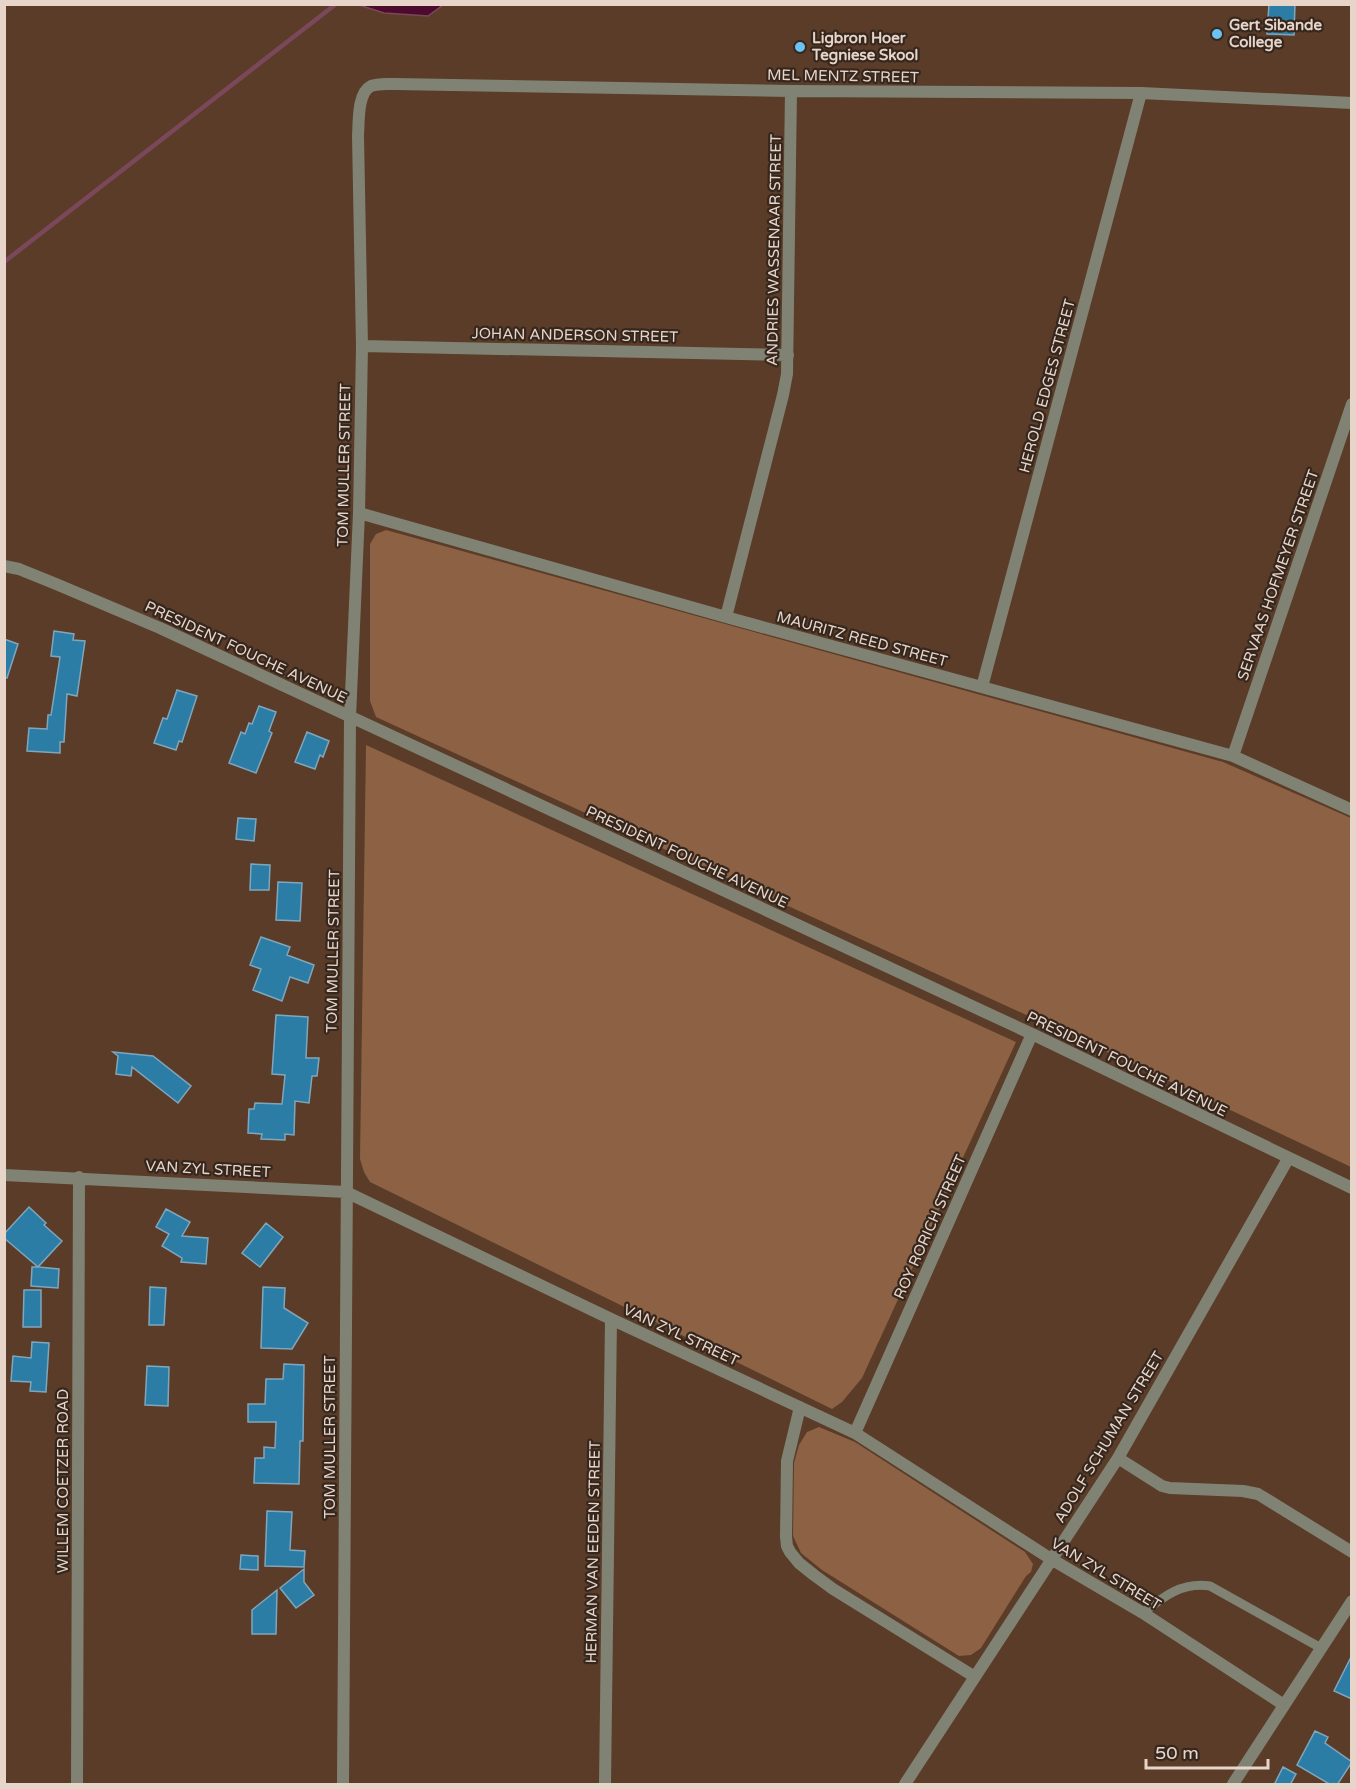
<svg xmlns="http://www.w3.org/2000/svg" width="1356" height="1789" viewBox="0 0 1356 1789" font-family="'Varela Round',sans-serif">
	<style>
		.green { fill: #8d6143 }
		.water { fill: #4c0b2c; stroke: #7b485b; stroke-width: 1.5 }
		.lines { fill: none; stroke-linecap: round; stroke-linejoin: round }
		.stream { stroke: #7b485b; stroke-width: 4.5 }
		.building { fill: #2b7da6; stroke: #80a6bc; stroke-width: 1.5 }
		.service { stroke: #808373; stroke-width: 9 }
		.minor { stroke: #808373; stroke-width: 12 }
		.poi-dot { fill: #6cc3f2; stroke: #35271e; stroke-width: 2 }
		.labels { text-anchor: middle; stroke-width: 4.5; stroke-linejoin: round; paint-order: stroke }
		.poi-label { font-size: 15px; font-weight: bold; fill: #e8d5c9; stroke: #35271e; text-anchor: start }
		.street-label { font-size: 15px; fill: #e8d5c9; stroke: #35271e }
	</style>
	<rect width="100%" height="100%" fill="#5a3c28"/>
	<path class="green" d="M386,530L1223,762L1351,818V1167L1131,1063L376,717L370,701V544L376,534Z
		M366,745L1016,1042L862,1378L842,1402L832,1409L370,1182L364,1172L360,1159Z
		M819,1427L855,1442L1025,1552L1033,1564L1031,1572L1026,1576L981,1648L971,1655L959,1656L822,1570L801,1553L793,1536L794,1463L799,1445L807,1432Z"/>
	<path class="water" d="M359,5H443L428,16L384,13Z"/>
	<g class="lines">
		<path class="stream" d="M4,262L336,4"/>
	</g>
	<path class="building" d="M1269,4H1295L1294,35L1267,34Z
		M54,631L74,634L73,640L85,641L77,696L67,694L64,742H60V753L27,751L29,728L47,729L48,715H51L60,657L51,656Z
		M4,639L18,644L7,678H4Z
		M177,690L197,696L182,742L179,741L176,750L154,743L163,718L167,719Z
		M259,706L276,712L269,731L272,733L256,773L229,763L241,732L245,734L249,723L252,724Z
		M307,732L329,741L323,757L320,755L315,769L295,762Z
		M238,818L256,819L254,841L236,839Z
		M251,864L270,865L269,890H250Z
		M278,882L302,883L300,921L276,920Z
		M261,937L290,947L287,955L314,965L308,983L290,977L282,1001L253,990L261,969L250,965Z
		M276,1015L308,1017L306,1058H319L317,1076H312L309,1103L295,1101L294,1135L285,1134V1140L261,1139L262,1134L248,1133L249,1109H254L255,1103L282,1104L285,1075L272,1074Z
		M113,1052L153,1056L191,1086L178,1103L132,1067L131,1076L116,1074L118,1056Z
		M29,1207L46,1223L44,1225L62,1241L38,1267L59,1269L58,1288L31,1286L32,1267H38L4,1238V1234Z
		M166,1209L190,1222L182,1236L208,1238L206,1264L181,1262L182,1258L162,1246L169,1234L156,1227Z
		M266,1223L283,1237L260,1267L242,1253Z
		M150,1287L166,1288L164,1325H149Z
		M263,1287L285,1288L284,1308L308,1323L292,1349L261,1348Z
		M24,1290H41V1327H23Z
		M32,1342L49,1343L46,1392L30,1391L31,1382L11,1381L13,1356L31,1358Z
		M284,1364L304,1365L303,1441H300L299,1484L254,1483L255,1458H264V1447L275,1448L276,1422H248V1404H265L266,1379H283Z
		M147,1366L169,1367L168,1406L145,1405Z
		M267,1511L292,1512L290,1550L305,1551L304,1567L265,1566Z
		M241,1555L258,1556V1570L240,1569Z
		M304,1569V1582L314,1595L296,1608L280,1588Z
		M277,1590L276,1634H252V1610Z
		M1352,1655V1699L1334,1691Z
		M1315,1731L1328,1737L1325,1743L1352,1762L1337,1785H1331L1297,1765Z
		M1283,1767L1296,1774L1290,1785H1274Z"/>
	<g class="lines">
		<path class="service" d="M1143,1613C1164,1596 1182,1582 1210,1586L1321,1648"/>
		<path class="minor" d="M362,346L788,355
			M359,513L726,617L1233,756L1352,810
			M4,566L19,569L56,584L160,628L1032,1034L1352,1188
			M726,617L783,395L787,374L791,91
			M982,687L1141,93
			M1233,756L1352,404
			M4,1175L346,1192L611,1319L855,1433L1051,1559L1143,1613L1284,1705
			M800,1407L787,1461L786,1537L787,1546L790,1552L799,1563L814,1575L833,1589L975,1677
			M855,1433L1032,1034
			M1118,1458L1162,1486L1170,1488L1243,1491L1258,1494L1352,1552
			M77,1784L79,1177
			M343,1784L350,717L359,513L362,346L358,136C359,123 357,93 371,86C378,83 387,84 395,84L791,91L1141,93L1352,103
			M605,1784L611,1319
			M905,1784L1118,1458L1288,1159
			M1233,1784L1352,1601"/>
	</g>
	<g class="poi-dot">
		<circle cx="1217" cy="34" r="6"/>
		<circle cx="800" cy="47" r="6"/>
	</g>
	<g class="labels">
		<g class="poi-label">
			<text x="1229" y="30">Gert Sibande<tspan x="1229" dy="17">College</tspan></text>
			<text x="812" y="43">Ligbron Hoer<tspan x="812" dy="17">Tegniese Skool</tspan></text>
		</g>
		<g class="street-label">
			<text transform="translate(843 76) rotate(1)" y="5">MEL MENTZ STREET</text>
			<text transform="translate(774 250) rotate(-89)" y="5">ANDRIES WASSENAAR STREET</text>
			<text transform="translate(575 335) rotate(1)" y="5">JOHAN ANDERSON STREET</text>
			<text transform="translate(1047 386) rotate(-75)" y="5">HEROLD EDGES STREET</text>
			<text transform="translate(344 465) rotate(-89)" y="5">TOM MULLER STREET</text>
			<text transform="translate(1278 575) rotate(-71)" y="5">SERVAAS HOFMEYER STREET</text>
			<text transform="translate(862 639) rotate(15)" y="5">MAURITZ REED STREET</text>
			<text transform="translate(246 652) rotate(25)" y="5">PRESIDENT FOUCHE AVENUE</text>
			<text transform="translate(687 857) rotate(25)" y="5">PRESIDENT FOUCHE AVENUE</text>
			<text transform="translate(333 951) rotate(-89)" y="5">TOM MULLER STREET</text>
			<text transform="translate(1127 1064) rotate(26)" y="5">PRESIDENT FOUCHE AVENUE</text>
			<text transform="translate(208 1169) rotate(3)" y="5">VAN ZYL STREET</text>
			<text transform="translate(930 1227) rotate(-66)" y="5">ROY RORICH STREET</text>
			<text transform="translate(681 1335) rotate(25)" y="5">VAN ZYL STREET</text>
			<text transform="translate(330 1437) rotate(-90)" y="5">TOM MULLER STREET</text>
			<text transform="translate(1109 1437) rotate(-59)" y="5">ADOLF SCHUMAN STREET</text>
			<text transform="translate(63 1481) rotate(-90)" y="5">WILLEM COETZER ROAD</text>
			<text transform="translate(593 1552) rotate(-89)" y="5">HERMAN VAN EEDEN STREET</text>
			<text transform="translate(1106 1574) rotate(31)" y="5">VAN ZYL STREET</text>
		</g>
	</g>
	<rect width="1356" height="1789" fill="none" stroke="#e8d5c9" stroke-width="12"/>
	<path d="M1146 1759v9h122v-9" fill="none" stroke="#e8d5c9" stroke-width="3"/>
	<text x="1155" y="1759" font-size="18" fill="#e8d5c9" stroke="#35271e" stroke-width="4.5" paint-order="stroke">50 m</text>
</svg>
